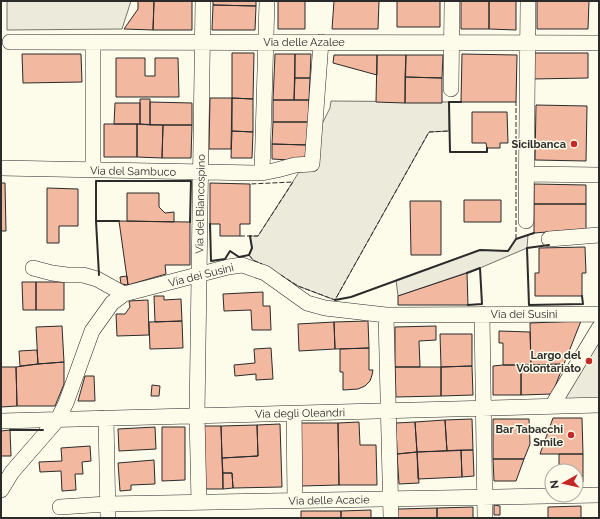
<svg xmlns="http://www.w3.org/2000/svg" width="600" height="519" viewBox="0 0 600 519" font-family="Raleway,sans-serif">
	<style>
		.green { fill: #ecebdb; stroke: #74746e }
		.parking { fill: #eceadb; stroke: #74746e }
		.building { fill: #f2b8a0; stroke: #2b2b2b }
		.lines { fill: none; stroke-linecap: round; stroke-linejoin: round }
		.minor-casing { stroke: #2b2b2b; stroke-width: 16 }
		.minor { stroke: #fdfbea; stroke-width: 15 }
		.fence { stroke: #2b2b2b; stroke-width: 1; stroke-dasharray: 5 2; stroke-linecap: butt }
		.wall { stroke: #2b2b2b; stroke-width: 2 }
		.poi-dot { fill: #c62828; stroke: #fdfbea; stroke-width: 1.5 }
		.labels { text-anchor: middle; stroke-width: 3; stroke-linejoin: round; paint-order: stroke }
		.street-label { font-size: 11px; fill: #2b2b2b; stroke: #fdfbea }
		.poi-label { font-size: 11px; font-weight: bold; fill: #2b2b2b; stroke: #fdfbea; text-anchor: end }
	</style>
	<rect width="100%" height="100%" fill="#fdfbea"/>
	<path class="green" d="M7,1H131L122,29L7,30Z
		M331,101L449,102V131L429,132L335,300L298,286L253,260L249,255L252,248L250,236H258L299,172L317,170L320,128L330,108Z
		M528,235L527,248L480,268L398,296L396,280L480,250L508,251L516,239Z"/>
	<path class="parking" d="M599,328V405L552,406Z"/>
	<path class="building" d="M138,1H154L153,30L124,29L138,9Z
		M154,1H192V30H153Z
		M213,1H256V6L213,5Z
		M278,1H305V29H278Z
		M334,1H379L378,29H332Z
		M397,1H440V27H397Z
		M461,1H489V29H461Z
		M489,1H516V30L489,29Z
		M537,1H589L588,29H537Z
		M213,5L256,6L255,30H212Z
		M232,53H254L253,99L232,98Z
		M532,53H588V78L532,79Z
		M22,54H81L82,82L23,83Z
		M275,54H295L294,100H273Z
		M295,54H311L310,78H295Z
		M462,54L517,55L516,102H461Z
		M334,55H377V75L333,63Z
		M377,55H406L405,103L376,102Z
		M406,55H443L442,78L405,77Z
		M116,58H145V76H155V58H178L179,97H116Z
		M405,77L442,78V103H405Z
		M295,78H310L309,100H294Z
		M210,98H232L231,149H209Z
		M232,98L253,99V132L232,131Z
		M140,99H150V125L140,124Z
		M273,100H309V122H273Z
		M150,102L192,103V125H150Z
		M115,103H140V124H114Z
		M536,105L587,106L586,161L535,160Z
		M472,112H507L508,143H500V148H487L486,143H472Z
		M273,122H309L308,145L272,144Z
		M104,124H137V157H104Z
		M137,124L163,125L162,158L137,157Z
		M163,125H192L191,158H162Z
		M232,131L253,132L252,158H231Z
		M272,144L308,145L307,161L272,159Z
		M1,183H5L6,231H1Z
		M210,183L250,184V224H240V236H220V224H210Z
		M534,184L586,185V204H534Z
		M47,188L78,189V226H59V243H47Z
		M127,193H159V207L165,213L174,212V222L127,221Z
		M464,200H501V222H464Z
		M410,201H441V255H411Z
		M534,204H586V229L534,233Z
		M119,221L190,222V265H165L166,274L128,285Z
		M585,247L586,273H582V296H535V273H539V248Z
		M467,273L468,305H398V296Z
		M127,276L128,285L121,284L120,277Z
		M22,282H36V310H23Z
		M36,282H64V310H36Z
		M263,292V306H270L271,330H252L251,310L224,311L223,294Z
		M154,296H164V300L181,299L182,321L155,322Z
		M148,300L149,335L117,336L116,314H125L130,307L129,301Z
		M182,321L183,348L150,349L149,322Z
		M368,321L369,348L335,349L334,322Z
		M581,321L564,364L531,365L530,323Z
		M334,322L335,349L299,351L298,324Z
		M62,326L64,362L38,364L36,327Z
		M436,326V340L419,341L420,367H395V327Z
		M499,331L530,332L531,365H503V343H499Z
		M440,334H472V366L441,367Z
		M271,348L273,379L256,380V374L235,376L234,365L255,363L254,349Z
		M369,348V370H373L372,375L370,381L365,386L358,389L343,390V372H340V349Z
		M37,350L38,364L20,366L19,351Z
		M64,362V384L55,406H17L16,367L38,364Z
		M564,364L552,394L521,395V365Z
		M503,365H521V395H493V366Z
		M472,366L473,395L441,396V367Z
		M1,367H16L17,406L1,407Z
		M395,367H441V396L396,397Z
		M85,376H94L95,401H78Z
		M152,385L160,386L159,396H151Z
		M553,418H582L583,454H540Z
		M472,419L473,450L447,451L445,420Z
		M493,419H529L530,444L524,459H493Z
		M445,420L447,451L417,452L415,422Z
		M359,422L360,445H376L377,485H339L338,423Z
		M415,422L417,452L397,454L396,423Z
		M300,423H338L339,485L302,486Z
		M280,424L282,487L233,488L232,473H223L222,458L258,456L257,425Z
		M257,425L258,456L222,458L221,426Z
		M203,426H221L223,489H205Z
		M155,427L156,449L119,451L118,429Z
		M162,427H185V480L162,481Z
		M10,430L11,456H1V431Z
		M90,446L91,461L82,462L83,474H75L76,490L62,491L61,471L40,472L39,462L62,461L61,448Z
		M461,450H473L474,476L462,477Z
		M461,450L462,477L418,479L417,452Z
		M417,452L419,483L399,484L397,454Z
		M559,454H583V482H576V471H559Z
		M493,459H524L516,481H494Z
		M154,460L155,484L131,485V490L120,491L118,463Z
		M223,473H232L233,488L223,489Z
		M494,505L500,506V515H494Z
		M581,506V518H548V507Z
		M473,507V518H437V508Z
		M437,508V518H398V509Z
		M371,510V518H341V511Z
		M301,511H341V518H301Z"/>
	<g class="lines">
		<g class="minor-casing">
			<path id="minor" d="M10,42L599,43
				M93,42V170
				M451,89L452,1
				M1,168L262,173L277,170L295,165L312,164L321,42
				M262,173L267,1
				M526,174L599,175
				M526,221L528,1
				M549,239L599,235
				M33,268L52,273L67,275H83L97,279L124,294
				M482,314L485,518
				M386,315L391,518
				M552,406L599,328
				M294,413L295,500
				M106,418L108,518
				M1,421L599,405
				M1,490L12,472L58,419L66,403L92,331L112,303L124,294L228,267L242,265L265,273L307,303L325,308L386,315L599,314
				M199,502L197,416L203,1
				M60,507L107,504L599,495"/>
		</g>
		<use href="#minor" class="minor"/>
		<path class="fence" d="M240,236H258L293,182L250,184
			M516,239V102
			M249,255L253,260L262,264
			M281,275L298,286L335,300L429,132L449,131"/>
		<path class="wall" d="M461,102H449L450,152H487V148
			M96,221H119
			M210,224L211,261L225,259L230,251L239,257L249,255L252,248L250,236
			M549,245L527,248L529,305L583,304L582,296
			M467,273L480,268L482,304L468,305
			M99,275L96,221V181H191L190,222
			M335,300L351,297L480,250L508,251L516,239L534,233
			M10,430H43"/>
	</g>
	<g class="poi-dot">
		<circle cx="574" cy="144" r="4"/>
		<circle cx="589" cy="361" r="4"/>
		<circle cx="571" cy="435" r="4"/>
	</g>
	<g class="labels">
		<g class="street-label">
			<text x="304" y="46">Via delle Azalee</text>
			<text transform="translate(133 171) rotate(1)" y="4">Via del Sambuco</text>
			<text transform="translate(200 204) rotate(-89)" y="4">Via del Biancospino</text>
			<text transform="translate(201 275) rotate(-14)" y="4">Via dei Susini</text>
			<text x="524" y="318">Via dei Susini</text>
			<text transform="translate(300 413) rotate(-1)" y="4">Via degli Oleandri</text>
			<text transform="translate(329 500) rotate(-1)" y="4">Via delle Acacie</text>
		</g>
		<g class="poi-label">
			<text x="566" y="148">Sicilbanca</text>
			<text x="581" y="359">Largo del<tspan x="581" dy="13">Volontariato</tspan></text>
			<text x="563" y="433">Bar Tabacchi<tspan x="563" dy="13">Smile</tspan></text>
		</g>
	</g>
	<rect width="600" height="519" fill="none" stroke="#2b2b2b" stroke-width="4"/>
	<g transform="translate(564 483) rotate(262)"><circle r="19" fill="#fdfbea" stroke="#a9a89e"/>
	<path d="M0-3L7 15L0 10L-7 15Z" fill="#c62828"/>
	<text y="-6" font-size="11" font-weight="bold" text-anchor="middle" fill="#2b2b2b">N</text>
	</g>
</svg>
